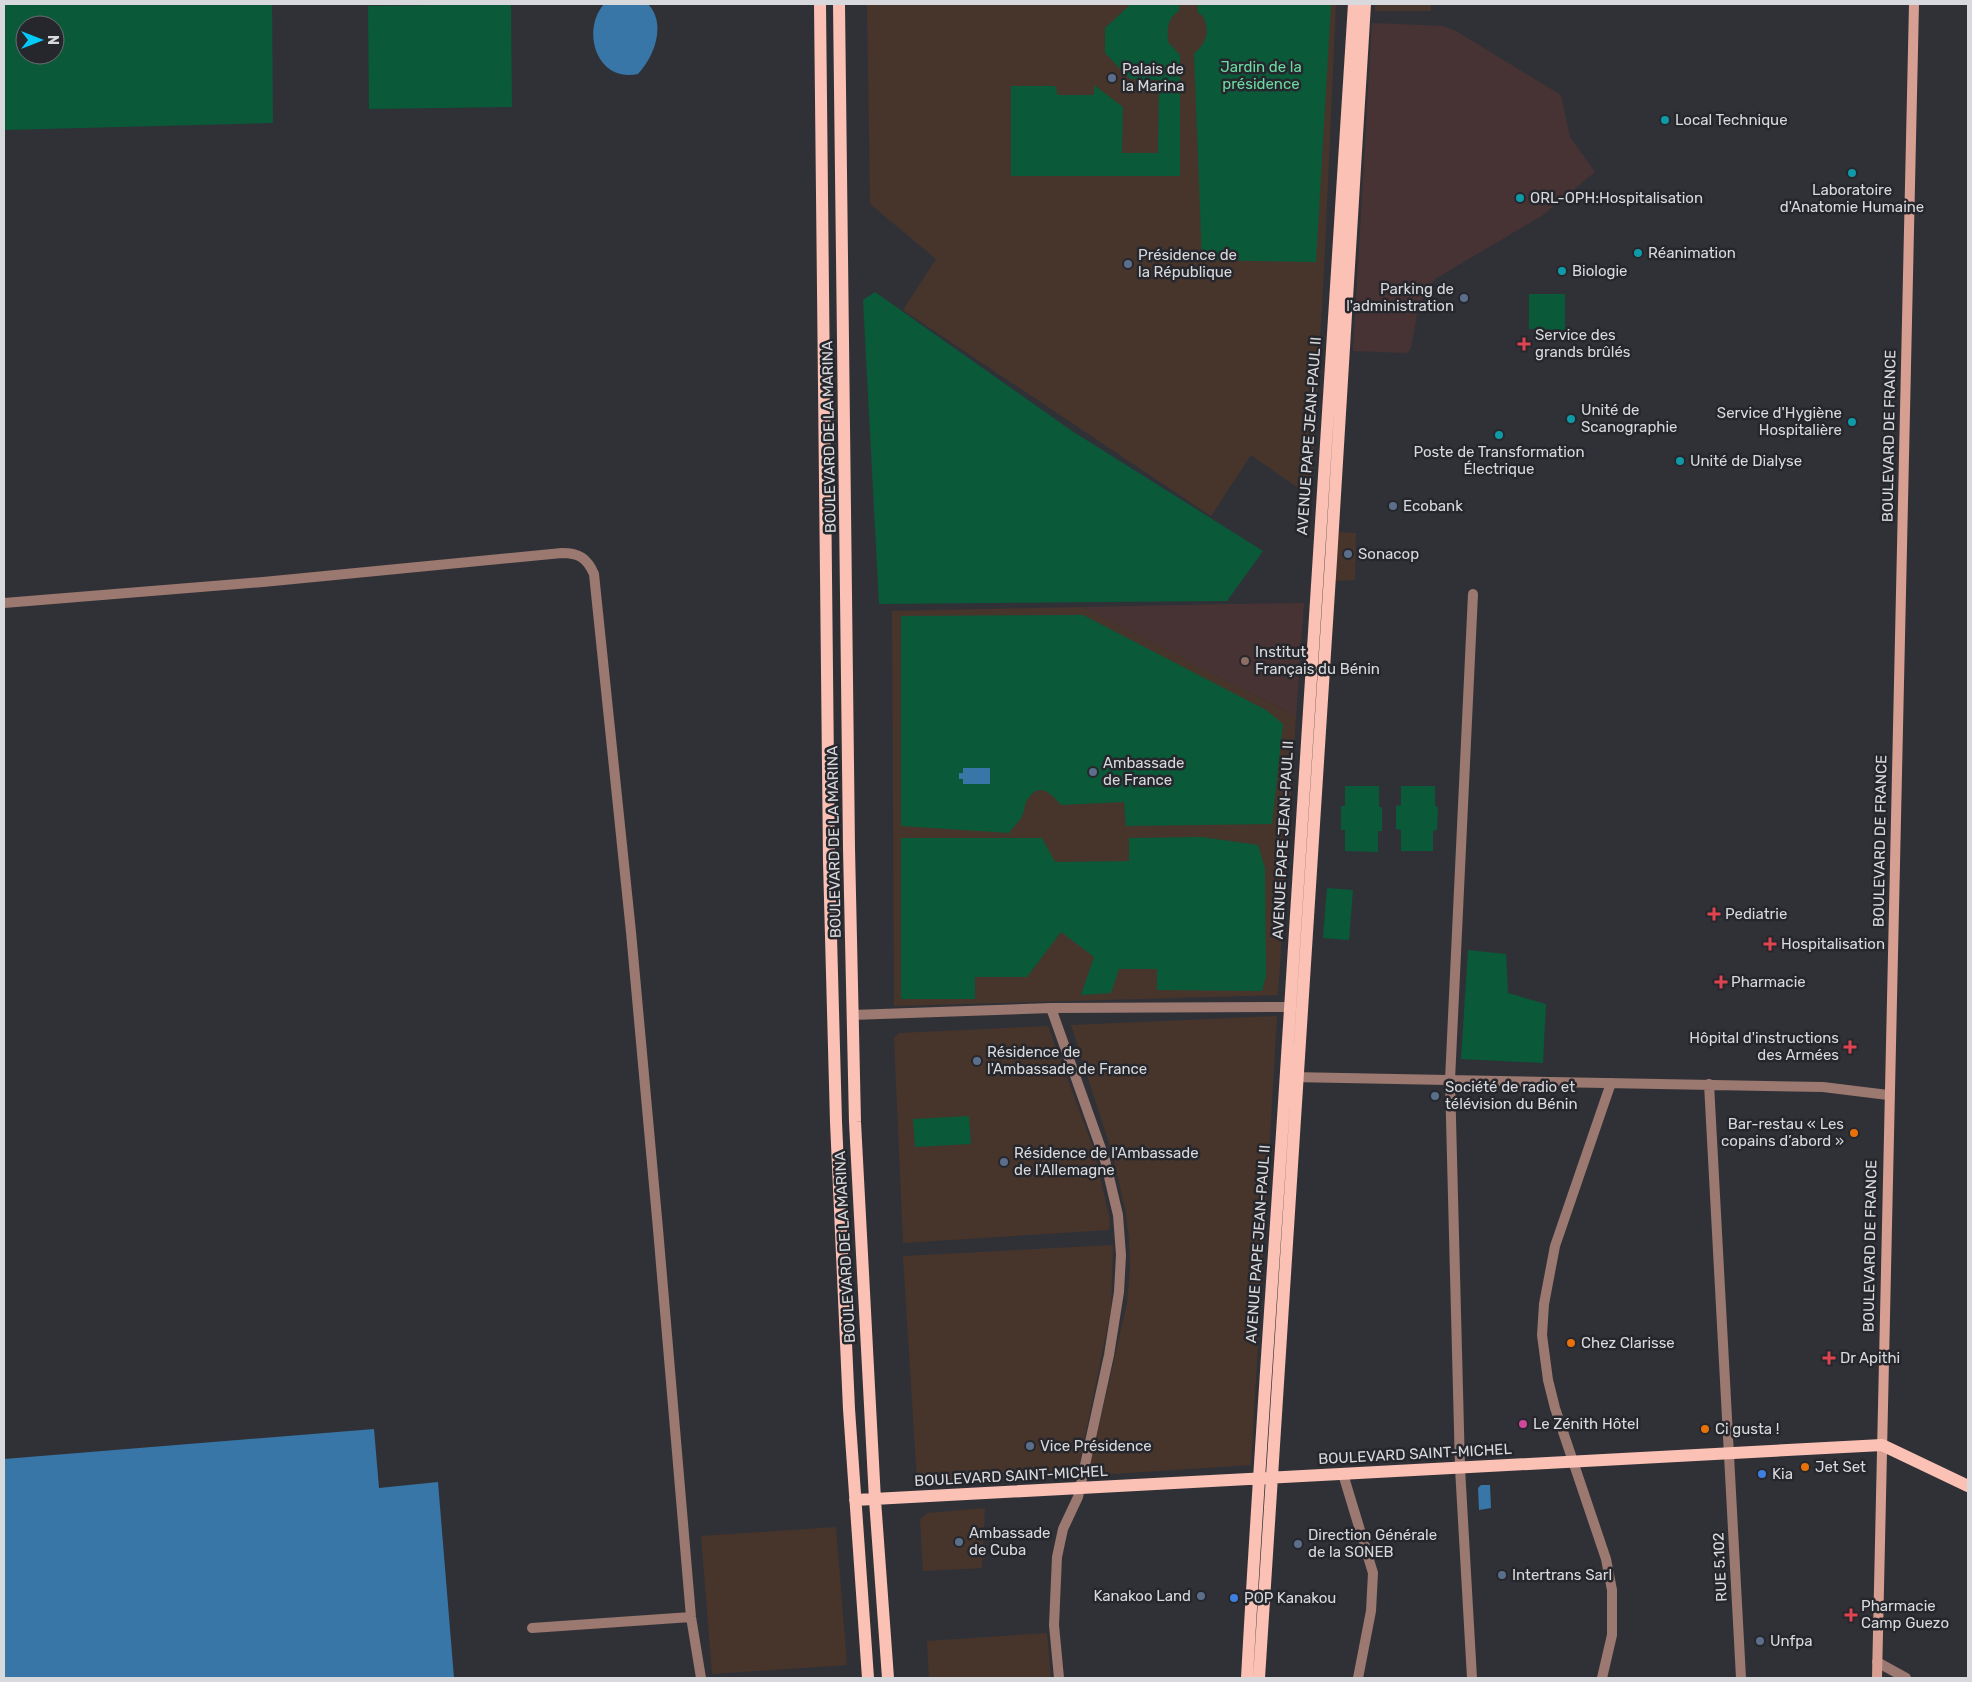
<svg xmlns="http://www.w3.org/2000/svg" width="1972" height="1682" viewBox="0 0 1972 1682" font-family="Rubik,sans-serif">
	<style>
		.commercial { fill: #47352c }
		.education { fill: #483334 }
		.green { fill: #0a5939; fill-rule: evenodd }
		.water { fill: #3776a7 }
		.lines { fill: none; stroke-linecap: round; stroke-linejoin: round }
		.street { stroke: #9b7870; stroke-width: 10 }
		.secondary { stroke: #d69f92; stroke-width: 10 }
		.primary { stroke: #fbc1b4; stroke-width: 12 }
		.service-dot { fill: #5c6f8a; stroke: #26272d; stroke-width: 2 }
		.culture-dot { fill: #0f9aa8; stroke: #26272d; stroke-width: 2 }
		.health-dot { fill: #e0444e; stroke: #26272d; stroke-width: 2 }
		.education-dot { fill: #8d6e63; stroke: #26272d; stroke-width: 2 }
		.food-dot { fill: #e8710a; stroke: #26272d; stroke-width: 2 }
		.hotel-dot { fill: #d1479c; stroke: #26272d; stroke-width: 2 }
		.shop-dot { fill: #3f7fe0; stroke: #26272d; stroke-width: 2 }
		.labels { text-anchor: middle; stroke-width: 5; stroke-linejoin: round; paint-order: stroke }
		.park-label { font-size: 15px; fill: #6bdaa2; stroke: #26272d }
		.poi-label { font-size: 15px; fill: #d8d9dc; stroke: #26272d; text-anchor: start }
		.street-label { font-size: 15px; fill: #d8d9dc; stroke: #26272d }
	</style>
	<rect width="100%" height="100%" fill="#303137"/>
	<path class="commercial" d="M867,4H1336L1324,270L1311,497L1251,455L1211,516L903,310L936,259L870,204Z
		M1375,4H1431V11H1375Z
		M1337,532L1356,533L1355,580L1333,581Z
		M1083,607L1296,716L1278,995L894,1006L892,611Z
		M1277,1016L1251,1465L1098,1475L1090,1465L1127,1303L1130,1268L1129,1240L1126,1214L1113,1156L1071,1025Z
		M1048,1026L1094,1150L1110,1220L1109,1230L903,1243L894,1038L899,1033Z
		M1113,1245L1111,1310L1077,1476L924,1486L917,1482L903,1256Z
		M985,1508L982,1568L923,1571L920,1520L927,1513Z
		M836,1527L847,1665L712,1674L701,1536Z
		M1047,1633L1051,1678H929L927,1641Z"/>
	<path class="education" d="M1372,23L1443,26L1456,31L1561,95L1570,137L1595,172L1543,215L1435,279L1426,290L1418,309L1412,342L1410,350L1406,353L1353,351Z
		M1304,603L1296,716L1083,607L1230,604Z"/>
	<path class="green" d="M4,4H272L273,123L4,130ZM25,25H55V55H25Z
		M511,4L512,107L369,109L368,6Z
		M1131,4H1179V11C1167,18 1167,29 1168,42L1180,55V176H1011V86H1055L1058,95H1094V85L1123,107L1122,153H1158L1159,80L1130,79L1105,53V28Z
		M1197,4H1331L1316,262L1202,260L1194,53C1207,43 1210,32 1203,16L1198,13Z
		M875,292L1072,431L1263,551L1227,601L879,604L863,300Z
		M1529,294H1565V330L1529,329Z
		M1083,615L1266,710L1283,724L1272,824L1126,826L1124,802L1061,805C1049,791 1038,781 1026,802C1024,806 1025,810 1023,814C1021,820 1013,827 1009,833L901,826V616Z
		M1345,786H1379V807H1382V831H1378V852L1345,851V830H1341V806H1345Z
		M1401,786H1435V806L1438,807L1437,830L1433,831V851H1401V830L1396,829V806L1401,805Z
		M1201,837L1258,845L1265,868L1266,976L1262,991L1157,990V969H1119L1111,993L1081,995L1094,957L1061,932L1027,977H975V999H901V838H1042L1055,862L1129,861V838Z
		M1327,888L1353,890L1349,940L1323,938Z
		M1468,950L1506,954L1508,993L1546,1004L1543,1063L1461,1059Z
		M969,1116L971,1144L915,1147L913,1119Z"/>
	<path class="water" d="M604,4H648C667,24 654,57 638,74C596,83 581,30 604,4Z
		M963,768H990V784H963V779H959V773H963Z
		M374,1429L379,1488L438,1482L454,1678H4V1459Z
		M1481,1485H1490L1491,1508L1479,1510L1478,1488Z"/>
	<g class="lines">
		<path class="street" d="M4,603L263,582L562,553C579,553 587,558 594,574L631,932L658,1229L691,1617L701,1678
			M1051,1008L1105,1160L1118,1215L1121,1255L1119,1292L1109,1355L1078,1497L1063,1529L1057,1557L1054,1625L1059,1678
			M852,1015L1051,1008L1290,1007
			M1291,1077L1823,1087L1888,1095
			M1709,1084L1741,1678
			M1343,1474L1373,1573L1371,1611L1358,1678
			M532,1628L691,1617
			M1877,1662L1906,1678
			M1472,1678L1460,1468L1450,1080L1473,594
			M1602,1678L1612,1635V1590L1606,1559L1555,1408L1548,1380L1542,1335L1544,1304L1555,1246L1611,1083"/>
		<path class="secondary" d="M1877,1678L1914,4"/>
		<path class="primary" d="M820,4L829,862L836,1122L849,1409L868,1678
			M839,4L849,848L855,1122L875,1500L888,1678
			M855,1500L1882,1445L1968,1486
			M1247,1678C1258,1476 1273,1274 1286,1072C1308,716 1330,360 1354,4
			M1259,1678L1331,560L1365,4"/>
	</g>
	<g class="service-dot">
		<circle cx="1112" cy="78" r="5"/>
		<circle cx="1128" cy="264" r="5"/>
		<circle cx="1464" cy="298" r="5"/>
		<circle cx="1393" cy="506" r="5"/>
		<circle cx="1348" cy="554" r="5"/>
		<circle cx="1093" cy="772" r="5"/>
		<circle cx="977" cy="1061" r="5"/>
		<circle cx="1435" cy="1096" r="5"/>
		<circle cx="1004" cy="1162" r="5"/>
		<circle cx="1030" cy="1446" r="5"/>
		<circle cx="959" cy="1542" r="5"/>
		<circle cx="1298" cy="1544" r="5"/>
		<circle cx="1502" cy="1575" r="5"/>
		<circle cx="1201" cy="1596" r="5"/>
		<circle cx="1760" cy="1641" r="5"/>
	</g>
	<g class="culture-dot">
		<circle cx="1665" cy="120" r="5"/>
		<circle cx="1852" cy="173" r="5"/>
		<circle cx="1520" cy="198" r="5"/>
		<circle cx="1638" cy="253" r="5"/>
		<circle cx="1562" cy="271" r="5"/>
		<circle cx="1571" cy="419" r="5"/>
		<circle cx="1852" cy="422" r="5"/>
		<circle cx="1499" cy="435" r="5"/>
		<circle cx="1680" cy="461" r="5"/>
	</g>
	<g class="health-dot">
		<path d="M1521.5 336.5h5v5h5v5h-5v5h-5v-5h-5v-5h5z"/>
		<path d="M1711.5 906.5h5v5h5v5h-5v5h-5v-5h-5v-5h5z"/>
		<path d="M1767.5 936.5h5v5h5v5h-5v5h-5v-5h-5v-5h5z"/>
		<path d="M1718.5 974.5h5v5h5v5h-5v5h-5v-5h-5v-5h5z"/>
		<path d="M1847.5 1039.5h5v5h5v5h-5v5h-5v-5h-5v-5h5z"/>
		<path d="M1826.5 1350.5h5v5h5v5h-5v5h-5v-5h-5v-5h5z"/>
		<path d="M1848.5 1607.5h5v5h5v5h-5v5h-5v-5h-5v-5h5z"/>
	</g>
	<circle class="education-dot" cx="1245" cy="661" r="5"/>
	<g class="food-dot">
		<circle cx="1854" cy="1133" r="5"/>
		<circle cx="1571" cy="1343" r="5"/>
		<circle cx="1705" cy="1429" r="5"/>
		<circle cx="1805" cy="1467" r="5"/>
	</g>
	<circle class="hotel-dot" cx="1523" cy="1424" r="5"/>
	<g class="shop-dot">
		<circle cx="1762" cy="1474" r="5"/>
		<circle cx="1234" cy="1598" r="5"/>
	</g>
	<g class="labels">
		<g class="park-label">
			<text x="1261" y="72">Jardin de la<tspan x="1261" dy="17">présidence</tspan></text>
		</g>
		<g class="poi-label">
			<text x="1122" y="74">Palais de<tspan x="1122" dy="17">la Marina</tspan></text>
			<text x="1675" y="125">Local Technique</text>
			<text x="1852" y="195" text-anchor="middle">Laboratoire<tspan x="1852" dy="17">d'Anatomie Humaine</tspan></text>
			<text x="1530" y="203">ORL-OPH:Hospitalisation</text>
			<text x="1648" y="258">Réanimation</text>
			<text x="1138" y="260">Présidence de<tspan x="1138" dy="17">la République</tspan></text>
			<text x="1572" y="276">Biologie</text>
			<text x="1454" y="294" text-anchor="end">Parking de<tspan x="1454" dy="17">l'administration</tspan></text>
			<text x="1535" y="340">Service des<tspan x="1535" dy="17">grands brûlés</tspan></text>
			<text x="1581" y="415">Unité de<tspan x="1581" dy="17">Scanographie</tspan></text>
			<text x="1842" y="418" text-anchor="end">Service d'Hygiène<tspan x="1842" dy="17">Hospitalière</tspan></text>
			<text x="1499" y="457" text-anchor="middle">Poste de Transformation<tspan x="1499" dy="17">Électrique</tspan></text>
			<text x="1690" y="466">Unité de Dialyse</text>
			<text x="1403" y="511">Ecobank</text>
			<text x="1358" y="559">Sonacop</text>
			<text x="1255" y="657">Institut<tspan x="1255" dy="17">Français du Bénin</tspan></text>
			<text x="1103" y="768">Ambassade<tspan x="1103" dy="17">de France</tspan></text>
			<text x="1725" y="919">Pediatrie</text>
			<text x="1781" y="949">Hospitalisation</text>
			<text x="1731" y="987">Pharmacie</text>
			<text x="1839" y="1043" text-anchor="end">Hôpital d'instructions<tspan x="1839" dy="17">des Armées</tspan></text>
			<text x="987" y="1057">Résidence de<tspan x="987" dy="17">l'Ambassade de France</tspan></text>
			<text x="1445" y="1092">Société de radio et<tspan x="1445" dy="17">télévision du Bénin</tspan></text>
			<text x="1844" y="1129" text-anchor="end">Bar-restau « Les<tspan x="1844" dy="17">copains d’abord »</tspan></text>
			<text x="1014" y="1158">Résidence de l'Ambassade<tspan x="1014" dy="17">de l'Allemagne</tspan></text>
			<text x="1581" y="1348">Chez Clarisse</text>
			<text x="1840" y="1363">Dr Apithi</text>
			<text x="1533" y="1429">Le Zénith Hôtel</text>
			<text x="1715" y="1434">Ci gusta !</text>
			<text x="1040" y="1451">Vice Présidence</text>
			<text x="1815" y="1472">Jet Set</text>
			<text x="1772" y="1479">Kia</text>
			<text x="969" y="1538">Ambassade<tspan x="969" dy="17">de Cuba</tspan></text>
			<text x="1308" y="1540">Direction Générale<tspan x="1308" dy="17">de la SONEB</tspan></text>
			<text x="1512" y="1580">Intertrans Sarl</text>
			<text x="1191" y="1601" text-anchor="end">Kanakoo Land</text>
			<text x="1244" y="1603">POP Kanakou</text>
			<text x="1861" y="1611">Pharmacie<tspan x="1861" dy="17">Camp Guezo</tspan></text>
			<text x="1770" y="1646">Unfpa</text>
		</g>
		<g class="street-label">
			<text transform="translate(1309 436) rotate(-86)" y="5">AVENUE PAPE JEAN-PAUL II</text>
			<text transform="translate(1889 436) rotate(-89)" y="5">BOULEVARD DE FRANCE</text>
			<text transform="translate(829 437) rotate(-91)" y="5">BOULEVARD DE LA MARINA</text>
			<text transform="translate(1283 840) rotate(-87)" y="5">AVENUE PAPE JEAN-PAUL II</text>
			<text transform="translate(1880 841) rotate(-89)" y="5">BOULEVARD DE FRANCE</text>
			<text transform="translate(834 842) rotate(-91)" y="5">BOULEVARD DE LA MARINA</text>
			<text transform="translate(1258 1244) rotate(-86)" y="5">AVENUE PAPE JEAN-PAUL II</text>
			<text transform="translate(1870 1246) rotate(-89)" y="5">BOULEVARD DE FRANCE</text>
			<text transform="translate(845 1247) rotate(-93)" y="5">BOULEVARD DE LA MARINA</text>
			<text transform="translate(1415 1454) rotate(-3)" y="5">BOULEVARD SAINT-MICHEL</text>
			<text transform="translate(1011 1476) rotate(-3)" y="5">BOULEVARD SAINT-MICHEL</text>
			<text transform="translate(1720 1567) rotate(-93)" y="5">RUE 5.102</text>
		</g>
	</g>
	<rect width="1972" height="1682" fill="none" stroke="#d8d9dc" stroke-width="10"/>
	<g transform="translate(40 40) rotate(90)"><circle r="24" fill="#26272d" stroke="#6d6e73"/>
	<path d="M0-4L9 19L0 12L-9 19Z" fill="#03cbf9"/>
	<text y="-8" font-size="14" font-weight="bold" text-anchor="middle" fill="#d8d9dc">N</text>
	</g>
</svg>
